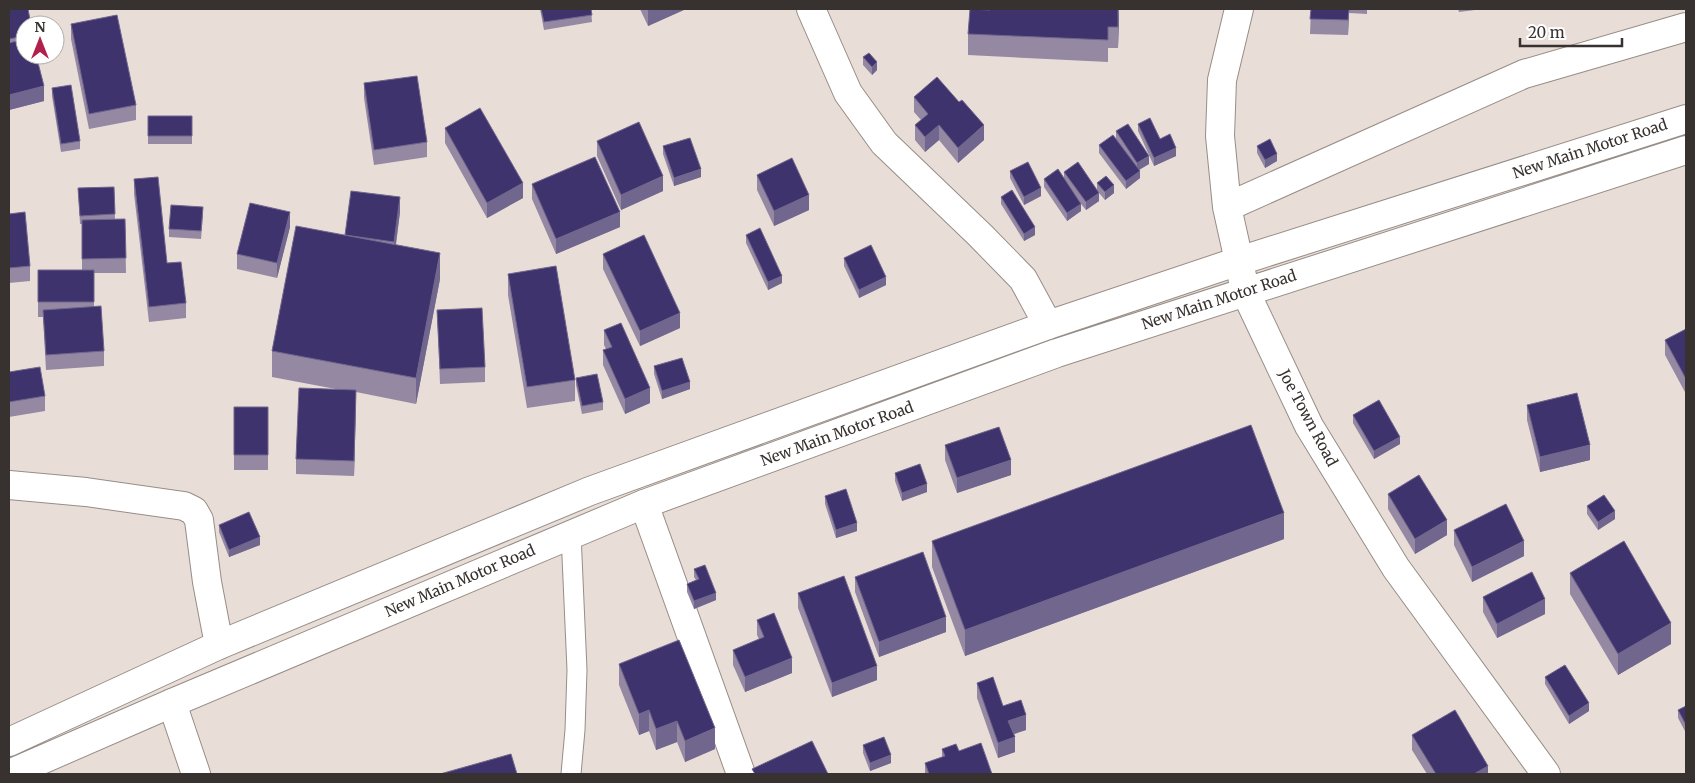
<svg xmlns="http://www.w3.org/2000/svg" width="1695" height="783" viewBox="0 0 1695 783" font-family="Merriweather,serif">
	<style>
		.lines { fill: none; stroke-linecap: round; stroke-linejoin: round }
		.service-casing { stroke: #978d87; stroke-width: 21 }
		.minor-casing { stroke: #978d87; stroke-width: 30 }
		.tertiary-casing { stroke: #978d87; stroke-width: 30 }
		.trunk-casing { stroke: #978d87; stroke-width: 30 }
		.service { stroke: #fff; stroke-width: 19 }
		.minor { stroke: #fff; stroke-width: 28 }
		.tertiary { stroke: #fff; stroke-width: 28 }
		.trunk { stroke: #fff; stroke-width: 28 }
		.wall { fill: #9488a2 }
		.shaded-wall { fill: #71668d }
		.building { fill: #3e336d; stroke: #71668d }
		.labels { text-anchor: middle; stroke-width: 5; stroke-linejoin: round; paint-order: stroke }
		.street-label { font-size: 15px; fill: #373230; stroke: #fff }
	</style>
	<rect width="100%" height="100%" fill="#e9ded7"/>
	<g class="lines">
		<g class="service-casing">
			<path id="service" d="M571,534L577,670L575,730L571,774"/>
		</g>
		<g class="minor-casing">
			<path id="minor" d="M811,9L848,93L884,143L980,235L1023,279L1048,325
				M1239,9L1222,80L1220,136L1227,207L1239,261
				M1227,207L1524,74L1686,27
				M9,485L86,492L184,506L194,511L199,520L207,582L219,645
				M644,504L741,774
				M172,703L196,774"/>
		</g>
		<g class="tertiary-casing">
			<path id="tertiary" d="M1239,261L1245,291L1309,426L1396,568L1546,774"/>
		</g>
		<g class="trunk-casing">
			<path id="trunk" d="M9,742L219,645L590,491L1048,325L1239,261L1686,119
				M9,774L172,703L644,504L1057,353L1686,150"/>
		</g>
		<use href="#service" class="service"/>
		<use href="#minor" class="minor"/>
		<use href="#tertiary" class="tertiary"/>
		<use href="#trunk" class="trunk"/>
	</g>
	<path class="wall" d="M9,9L25,25V55L44,101L9,110Z
		M540,9H591L592,22L544,30Z
		M640,9H686L648,26Z
		M1119,9L1118,48H1108V62L968,55V34L990,10Z
		M1311,9H1367V14L1349,13L1348,35L1310,34Z
		M1458,9H1483L1459,12Z
		M71,24L136,105V120L89,129L71,39Z
		M863,57L877,70L872,75L863,65Z
		M364,83L427,142V157L374,165L364,98Z
		M52,88L80,141V149L61,152L52,96Z
		M914,97L984,140L958,163L939,140L925,152L915,140V125L921,120L914,112Z
		M148,116H192V144H148Z
		M1138,124L1160,139L1176,156L1154,166L1138,131Z
		M445,128L523,198L487,218L445,143Z
		M1116,131L1149,164L1139,170L1140,178L1126,189L1099,153V145L1119,144L1116,139Z
		M597,141L663,191L621,210L597,156Z
		M663,146L701,177L674,186L663,154Z
		M1257,146L1277,161L1265,168L1257,153Z
		M1010,171L1041,196L1024,205L1010,178Z
		M1064,172L1097,190V183L1114,193L1105,200L1099,193V201L1086,210L1081,204V211L1067,221L1044,187V179H1064Z
		M757,175L809,210L774,226L757,190Z
		M134,179L167,263L186,303V318L149,322L134,194Z
		M532,184L620,227L556,254L532,199Z
		M114,187L115,219H125L126,273H94V307L104,351V366L46,370L43,317H38V270H82V224H80L78,188Z
		M1001,197L1035,235L1024,241L1001,204Z
		M400,212L396,245L440,279L416,404L356,392L354,476L296,474V459L341,390L272,377V351L345,235Z
		M9,214L30,266V281L9,283Z
		M203,215L201,239L169,237V229Z
		M290,227L277,278L237,269V254Z
		M746,235L782,283L768,290L746,243Z
		M603,254L680,328L640,346L603,269Z
		M844,258L886,285L859,298L844,266Z
		M508,274L575,380V401L527,408L508,295Z
		M437,310L485,367V382L440,384Z
		M1686,329V394L1665,355V340Z
		M604,330L650,403L625,414L603,365V350L606,349L604,345Z
		M654,366L690,389L662,399L654,374Z
		M9,372L45,396V411L9,417Z
		M576,378L603,402V410L582,414L576,385Z
		M1527,405L1590,460L1540,472L1527,420Z
		M234,407H268V470H234Z
		M1353,415L1400,444L1374,459L1353,423Z
		M945,445L1011,475L957,493L945,460Z
		M895,473L927,492L902,501L895,481Z
		M1388,494L1447,535L1415,554L1388,509Z
		M825,496L857,531L836,538L825,504Z
		M1587,506L1615,519L1598,530L1587,514Z
		M219,525L260,545L229,557L219,532Z
		M1454,530L1524,556L1472,582L1454,545Z
		M1284,539L965,656L932,567V541Z
		M694,569L716,600L694,609L687,592V584L696,580L694,577Z
		M1570,573L1671,644L1618,675L1570,594Z
		M855,577L946,632L879,657L855,592Z
		M798,593L877,680L832,697L798,608Z
		M1483,597L1545,614L1497,638L1483,612Z
		M757,620L792,673L745,692L733,665V650L759,639L757,635Z
		M619,664L715,749L685,762L677,742L656,750L649,731L639,735L619,685Z
		M1545,677L1589,711L1569,724L1545,684Z
		M977,683L1003,706L1026,730L1014,734L1015,752L998,758L977,698Z
		M1686,706V733L1678,718V710Z
		M1412,735L1488,774H1427L1412,750Z
		M863,745L891,763L870,771L863,753Z
		M942,749L959,751L992,774H925V763L942,757Z"/>
	<path class="shaded-wall" d="M648,9H686L648,26Z
		M1118,9L1119,20L1118,48Z
		M1349,9L1348,35V20Z
		M877,62V70L872,75V67Z
		M44,86V101L9,110V95Z
		M939,125V140L925,152V137Z
		M984,125V140L958,163V148Z
		M1176,148V156L1154,166V158Z
		M1277,154V161L1265,168V160Z
		M1149,156V164L1137,171V163Z
		M701,169V177L674,186V178Z
		M1140,171V178L1126,189V181Z
		M663,176V191L621,210V195Z
		M523,183V198L487,218V203Z
		M1114,185V193L1105,200V192Z
		M1041,188V196L1024,205V197Z
		M1099,193V201L1086,210V202Z
		M809,195V210L774,226V211Z
		M400,197V212L394,257V242Z
		M1081,204V211L1067,221V213Z
		M290,212V227L277,278V263Z
		M620,212V227L556,254V239Z
		M1035,227V235L1024,241V234Z
		M440,253V279L416,404V378Z
		M782,276V283L768,290V282Z
		M886,277V285L859,298V290Z
		M680,313V328L640,346V331Z
		M690,382V389L662,399V391Z
		M650,388V403L625,414V399Z
		M356,390V405L354,476V461Z
		M1400,437V444L1374,459V451Z
		M1590,445V460L1540,472V457Z
		M1011,460V475L957,493V478Z
		M927,484V492L902,501V493Z
		M1615,511V519L1598,530V522Z
		M1284,513V539L965,656V630Z
		M1447,520V535L1415,554V539Z
		M857,523V531L836,538V530Z
		M260,537V545L229,557V550Z
		M1524,541V556L1472,582V567Z
		M716,593V600L694,609V601Z
		M1545,599V614L1497,638V624Z
		M946,617V632L879,657V642Z
		M1671,623V644L1618,675V654Z
		M792,658V673L745,692V677Z
		M877,666V680L832,697V683Z
		M1589,703V711L1569,724V716Z
		M649,710V731L639,735V714Z
		M1026,715V730L1008,736V721Z
		M677,721V742L656,750V729Z
		M715,728V749L685,762V741Z
		M1015,737V752L998,758V743Z
		M891,755V763L870,771V763Z
		M1488,766V774H1474Z"/>
	<path class="building" d="M9,9H28L31,25H25V36L9,39Z
		M541,9H591L592,15L544,22Z
		M970,9L990,10V9H1118V27H1108V40L968,34Z
		M1311,9H1349L1348,20L1310,19Z
		M117,15L136,105L89,114L71,24Z
		M25,39V55H36L44,86L9,95V43Z
		M869,53L877,62L872,67L863,57Z
		M417,76L427,142L374,150L364,83Z
		M937,77L959,102L962,100L984,125L958,148L939,125L925,137L915,125L928,114L914,97Z
		M71,85L80,141L61,144L52,88Z
		M480,108L523,183L487,203L445,128Z
		M148,116H192V136H148Z
		M1150,118L1160,139L1170,134L1176,148L1154,158L1138,124Z
		M639,122L663,176L621,195L597,141Z
		M1128,124L1149,156L1137,163L1116,131Z
		M1113,135L1140,171L1126,181L1099,145Z
		M690,138L701,169L674,178L663,146Z
		M1270,139L1277,154L1265,160L1257,146Z
		M595,157L620,212L556,239L532,184Z
		M792,158L809,195L774,211L757,175Z
		M1028,162L1041,188L1024,197L1010,171Z
		M1078,162L1099,193L1086,202L1064,172Z
		M1058,169L1081,204L1067,213L1044,179Z
		M1106,176L1114,185L1105,192L1097,183Z
		M158,177L167,263L181,262L186,303L149,307L134,179Z
		M114,187L115,214L80,216L78,188Z
		M1012,190L1035,227L1024,234L1001,197Z
		M351,191L400,197L394,242L345,235Z
		M250,203L290,212L277,263L237,254Z
		M171,205L203,207L201,231L169,229Z
		M25,212L30,266L9,268V214Z
		M125,219L126,258L82,259V220Z
		M296,226L440,253L416,378L272,351Z
		M760,228L782,276L768,282L746,235Z
		M644,235L680,313L640,331L603,254Z
		M871,245L886,277L859,290L844,258Z
		M556,266L575,380L527,387L508,274Z
		M38,270H94V302H38Z
		M101,306L104,351L46,355L43,310Z
		M482,308L485,367L440,369L437,310Z
		M621,323L650,388L625,399L603,350L612,347L604,330Z
		M1686,329V379L1665,340Z
		M682,358L690,382L662,391L654,366Z
		M40,367L45,396L9,402V372Z
		M597,374L603,402L582,406L576,378Z
		M299,388L356,390L354,461L296,459Z
		M1577,393L1590,445L1540,457L1527,405Z
		M1379,400L1400,437L1374,451L1353,415Z
		M234,407H268V455H234Z
		M1251,425L1284,513L965,630L932,541Z
		M999,427L1011,460L957,478L945,445Z
		M920,464L927,484L902,493L895,473Z
		M1419,475L1447,520L1415,539L1388,494Z
		M846,489L857,523L836,530L825,496Z
		M1604,495L1615,511L1598,522L1587,506Z
		M1506,504L1524,541L1472,567L1454,530Z
		M249,512L260,537L229,550L219,525Z
		M1624,541L1671,623L1618,654L1570,573Z
		M923,552L946,617L879,642L855,577Z
		M705,565L716,593L694,601L687,584L699,579L694,569Z
		M1532,572L1545,599L1497,624L1483,597Z
		M844,576L877,666L832,683L798,593Z
		M774,613L792,658L745,677L733,650L764,637L757,620Z
		M679,640L715,728L685,741L677,721L656,729L649,710L639,714L619,664Z
		M1565,665L1589,703L1569,716L1545,677Z
		M993,677L1003,706L1021,700L1026,715L1008,721L1015,737L998,743L977,683Z
		M1686,706V725L1678,710Z
		M1455,710L1488,766L1474,774H1436L1412,735Z
		M884,737L891,755L870,763L863,745Z
		M812,741L828,774H755L752,769Z
		M981,743L992,774H929L925,763L945,756L942,749L956,744L959,751Z
		M511,754L517,774H440Z"/>
	<g class="labels">
		<g class="street-label">
			<text transform="translate(1590 149) rotate(-18)" y="5">New Main Motor Road</text>
			<text transform="translate(1219 300) rotate(-18)" y="5">New Main Motor Road</text>
			<text transform="translate(1308 418) rotate(62)" y="5">Joe Town Road</text>
			<text transform="translate(837 434) rotate(-20)" y="5">New Main Motor Road</text>
			<text transform="translate(460 581) rotate(-23)" y="5">New Main Motor Road</text>
		</g>
	</g>
	<rect width="1695" height="783" fill="none" stroke="#373230" stroke-width="20"/>
	<g transform="translate(40 40)"><circle r="24" fill="#ffffff" stroke="#afadac"/>
	<path d="M0-4L9 19L0 12L-9 19Z" fill="#b11f4c"/>
	<text y="-8" font-size="14" font-weight="bold" text-anchor="middle" fill="#373230">N</text>
	</g>
	<path d="M1520 38v8h102v-8" fill="none" stroke="#373230" stroke-width="2.5"/>
	<text x="1528" y="38" font-size="15" fill="#373230" stroke="#ffffff" stroke-width="4" paint-order="stroke">20 m</text>
</svg>
